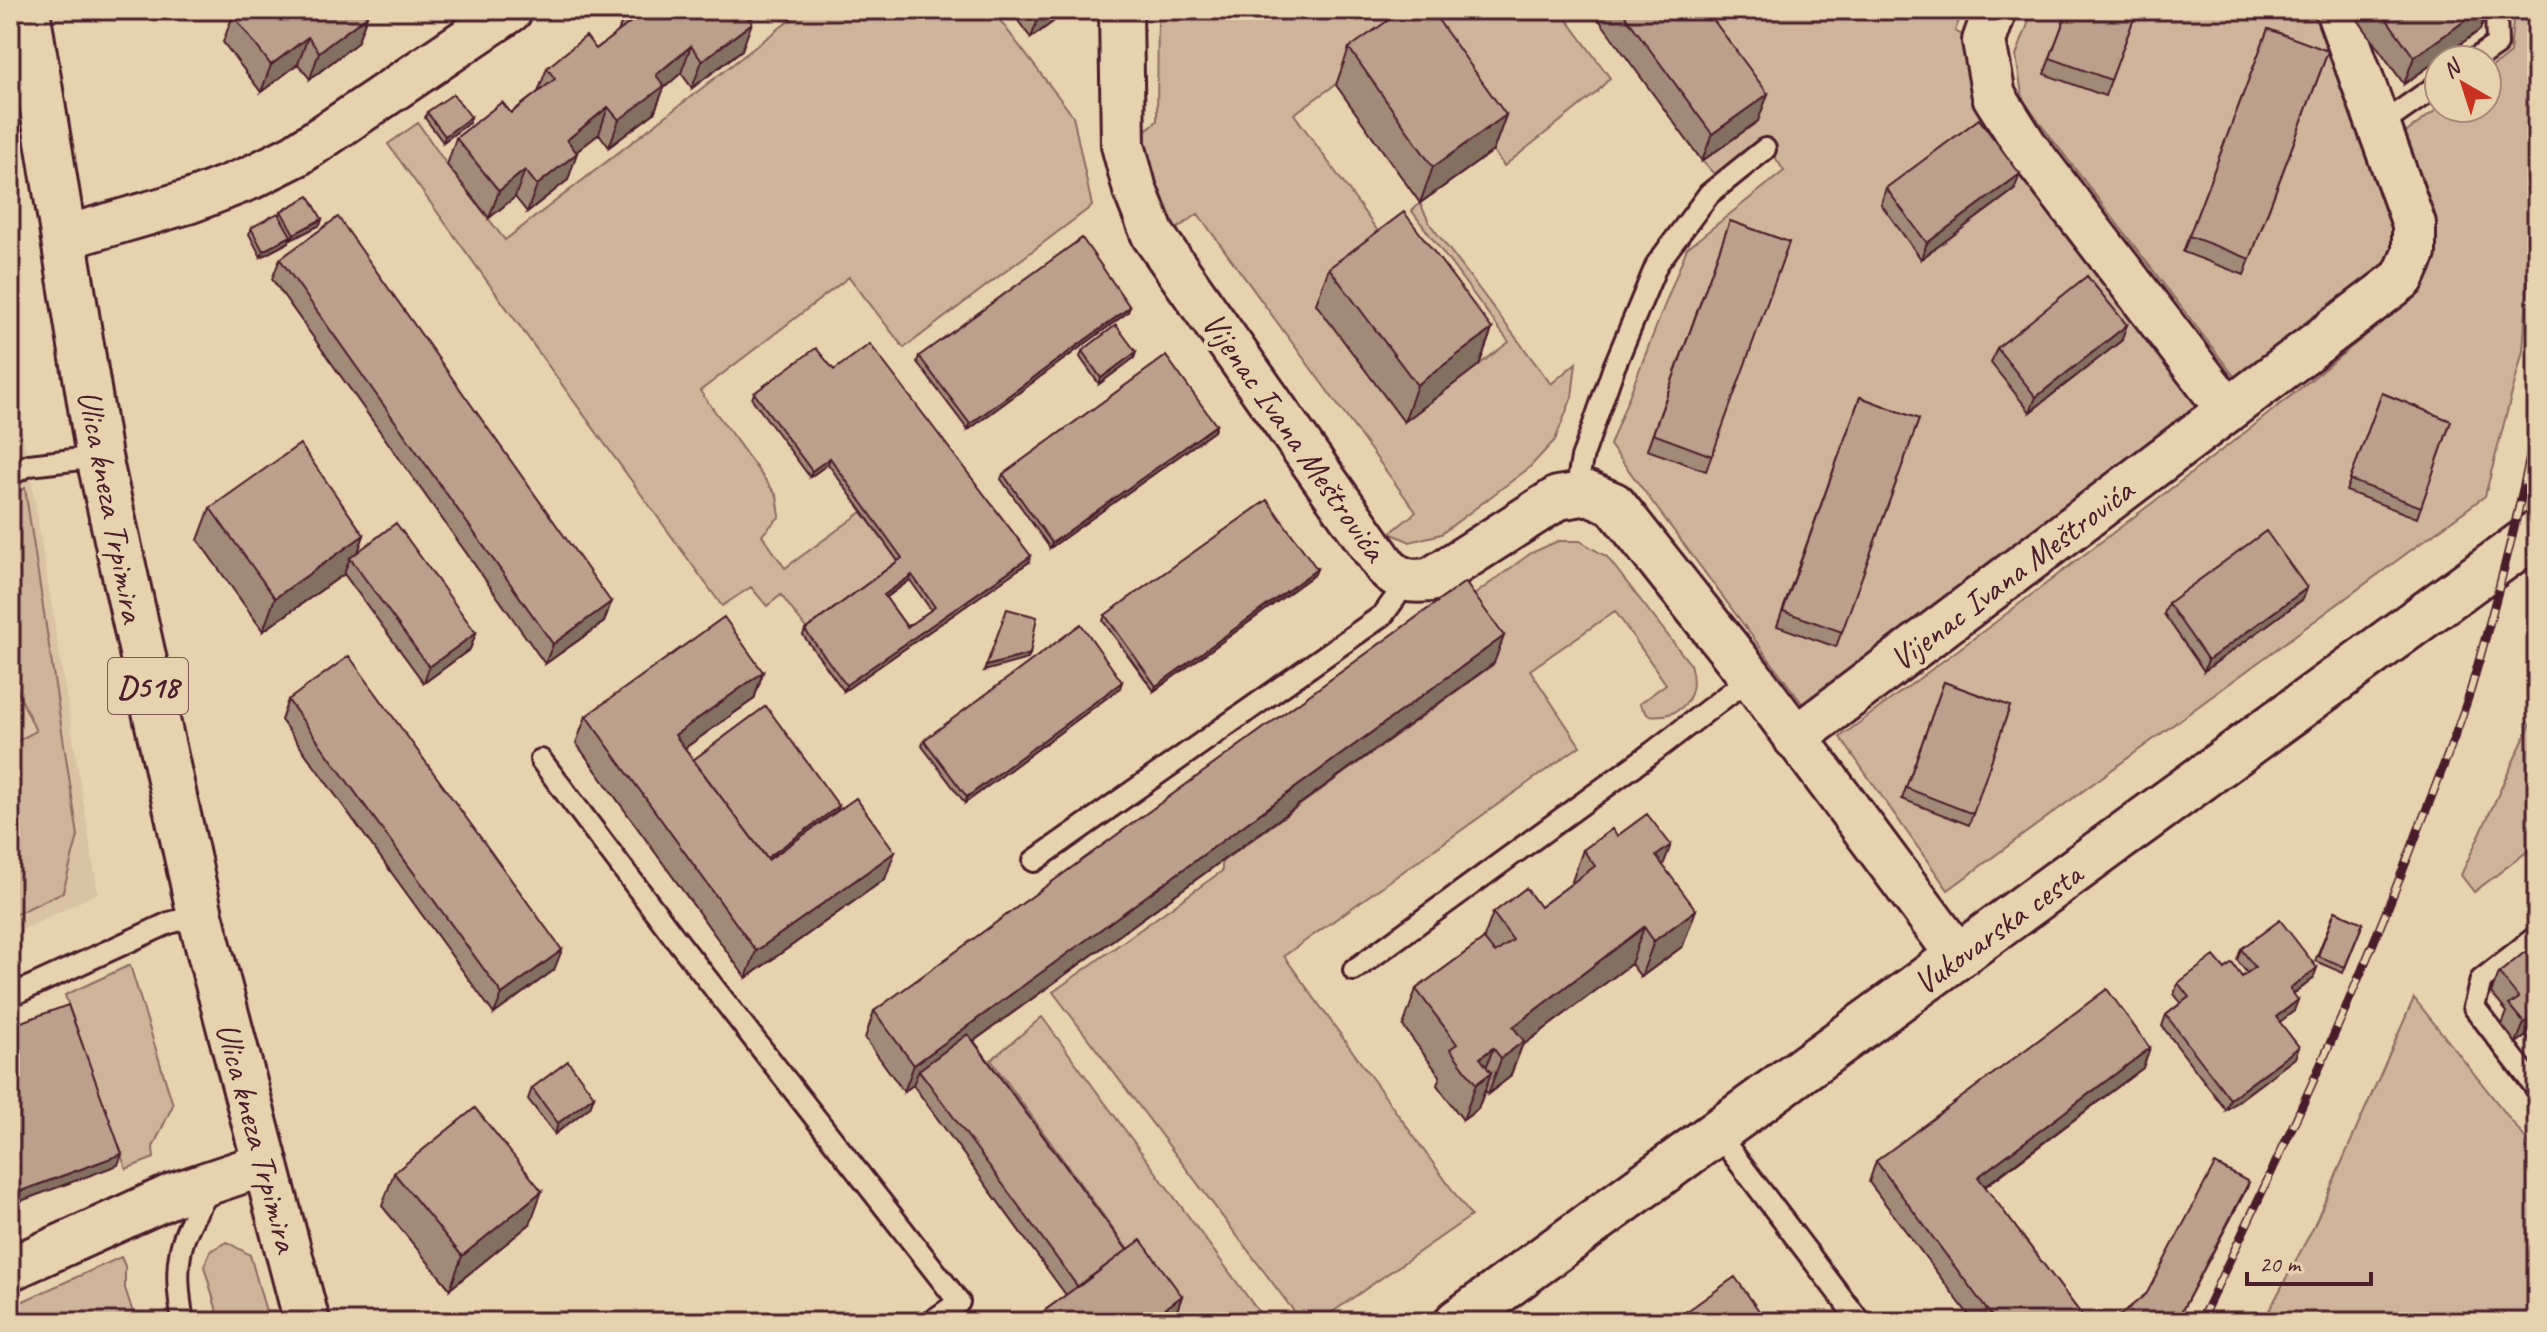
<svg xmlns="http://www.w3.org/2000/svg" width="2547" height="1332" viewBox="0 0 2547 1332" font-family="Caveat,sans-serif">
	<style>
		.built { fill: #dac3a5 }
		.green { fill: #ceb49a; stroke: #8c6a62; stroke-width: 2 }
		.lines { fill: none; stroke-linecap: round; stroke-linejoin: round }
		.lane-casing { stroke: #4a1f2b; stroke-width: 26 }
		.street-casing { stroke: #4a1f2b; stroke-width: 48 }
		.secondary-casing { stroke: #4a1f2b; stroke-width: 50 }
		.primary-casing { stroke: #4a1f2b; stroke-width: 50 }
		.lane { stroke: #e7d2b0; stroke-width: 20 }
		.street { stroke: #e7d2b0; stroke-width: 42 }
		.secondary { stroke: #e7d2b0; stroke-width: 44 }
		.primary { stroke: #e7d2b0; stroke-width: 44 }
		.rail-casing { stroke: #4a1f2b; stroke-width: 9 }
		.rail { stroke: #e7d2b0; stroke-width: 6; stroke-dasharray: 18; stroke-linecap: butt }
		.wall { fill: #a18a78; stroke: #4a1f2b; stroke-width: 2; fill-rule: evenodd }
		.shaded-wall { fill: #837061; stroke: #4a1f2b; stroke-width: 2 }
		.building { fill: #bba08b; stroke: #4a1f2b; stroke-width: 2; fill-rule: evenodd }
		.labels { text-anchor: middle; stroke-width: 8; stroke-linejoin: round; paint-order: stroke }
		.shield { fill: #e7d2b0; stroke: #795553; stroke-width: 2 }
		.shield-label { font-size: 32px; font-weight: bold; fill: #4a1f2b }
		.street-label { font-size: 34px; fill: #4a1f2b; stroke: #e7d2b0 }
	</style>
	<rect width="100%" height="100%" fill="#e7d2b0"/>
	<filter id="ink" filterUnits="userSpaceOnUse"><feTurbulence type="fractalNoise" baseFrequency=".0125" numOctaves="2"/><feDisplacementMap in="SourceGraphic" scale="16" xChannelSelector="R" yChannelSelector="G"/><feConvolveMatrix kernelMatrix="1 2 1 2 8 2 1 2 1" color-interpolation-filters="sRGB"/></filter>
	<g filter="url(#ink)">
		<path class="built" d="M10,372L29,465L98,893L10,936Z"/>
		<path class="green" d="M803,10H992L1073,116L1092,206L904,348L849,277L700,391L777,496L780,516L762,535L785,568L862,512L900,564L808,631L781,595L767,606L751,587L722,606L388,144L418,123L447,165L505,240Z
			M1158,10H1560L1610,78L1596,93L1504,166L1408,33L1294,114L1390,248L1404,421L1509,342L1412,211L1420,203L1430,224L1551,384L1576,363L1572,397L1555,440L1529,468L1441,534L1410,542L1390,533L1416,512L1198,214L1175,230C1155,200 1147,168 1141,134L1157,121Z
			M1677,10H1963L1955,31L1973,41L2211,411L1804,706L1610,445L1687,248L1784,171L1764,140L1715,175L1702,161L1757,121Z
			M2033,10H2323L2402,227L2398,262L2241,385L2023,101L2016,56Z
			M2514,10H2537V155L2523,351L2485,496L1948,890L1840,737L1993,624L2252,427L2416,295L2428,245L2404,134L2439,108H2487V71L2510,53Z
			M25,488L78,836L63,892L10,917V745L36,731L10,675V497Z
			M1558,541H1580L1607,557L1690,664C1700,697 1682,719 1648,715L1639,704L1666,684L1615,611L1530,670L1580,746L1284,956L1471,1216L1318,1322H1302L1053,992L1222,871V862L1494,664L1455,609L1531,553Z
			M2537,710V844L2474,892L2461,875Z
			M130,965L173,1105L153,1147L154,1158L126,1169L65,995Z
			M2414,998L2537,1153V1322H2263L2312,1230Z
			M1042,1017L1266,1322H1172L1137,1262L991,1060Z
			M227,1242L250,1255L269,1322H220L204,1266L210,1251Z
			M121,1257L125,1266V1288L136,1322H10V1307Z"/>
		<g class="lines">
			<g class="lane-casing">
				<path id="lane" d="M2474,60L2497,44L2496,10
					M2379,126L2439,84
					M10,475L29,465L99,457
					M1576,493L1582,458L1614,367L1657,264L1709,194L1765,149
					M541,760L672,934L959,1302L931,1322
					M1034,861L1383,615L1396,597L1398,579
					M2537,936L2481,980L2474,1007L2537,1089
					M1354,970L1653,752L1751,677
					M10,996L169,923L200,915
					M1717,1133L1860,1322
					M183,1322C173,1261 177,1238 212,1187"/>
			</g>
			<g class="street-casing">
				<path id="street" d="M1121,10L1123,145L1135,190L1153,235L1386,567C1400,581 1410,582 1430,580L1558,498L1588,493L1614,504L1751,677L1958,956
					M63,238L191,201L250,178L296,155L511,10
					M2228,410L2403,278L2414,253V224L2337,10
					M1795,738L2228,410L2027,148L1994,96L1984,41L1995,10
					M10,1269L173,1195L265,1164"/>
			</g>
			<g class="secondary-casing">
				<path id="secondary" d="M1457,1322L2537,533"/>
			</g>
			<g class="primary-casing">
				<path id="primary" d="M27,10L99,457L200,915L307,1322"/>
			</g>
			<use href="#lane" class="lane"/>
			<use href="#street" class="street"/>
			<use href="#secondary" class="secondary"/>
			<use href="#primary" class="primary"/>
			<g class="rail-casing">
				<path id="rail" d="M2200,1322C2279,1158 2357,993 2421,823C2438,780 2456,736 2470,692C2496,603 2520,512 2537,421"/>
			</g>
			<use href="#rail" class="rail"/>
		</g>
		<path class="wall" d="M626,10H762L749,20L742,50L692,88L681,73L664,88L654,113L609,147L599,134L576,152L568,180L527,212L515,197L489,218L447,165L456,138L511,113L538,92L547,68L596,49L618,32Z
			M779,10H795L785,18Z
			M1010,10H1069L1031,38Z
			M1592,10H1706L1758,121L1702,161Z
			M2068,10H2137L2105,96L2044,74Z
			M2351,10H2487L2480,30L2404,84Z
			M365,13L367,16L357,43L310,79L298,64L261,92L223,42L233,15Z
			M2268,29L2328,51L2244,275L2183,252Z
			M1349,48L1506,115L1493,151L1420,203L1336,85Z
			M427,112L471,117L469,123L443,142L425,118Z
			M1886,188L2014,190L1921,259L1881,204Z
			M281,211L322,219L320,225L291,240L290,238L289,242L261,257L249,234L251,228L280,216Z
			M1730,221L1789,242L1706,471L1647,450Z
			M280,259L611,602L604,622L545,664L272,279Z
			M1329,268L1492,329L1479,365L1404,422L1316,304Z
			M1128,312L968,430L917,362L919,356Z
			M2121,341L2030,412L1991,363L1997,348Z
			M1082,351L1136,352L1134,358L1099,384L1080,357Z
			M834,370L1029,562L844,691L803,635L805,630L898,561L828,464L810,477L752,399L754,393ZM910,580L931,610L907,627L886,598Z
			M2382,393L2451,421L2417,518L2346,491Z
			M1860,397L1919,419L1836,647L1777,626Z
			M1216,425L1214,431L1050,548L1001,479L1003,474Z
			M210,508L364,535L358,552L476,633L470,649L424,683L344,574L263,631L198,540Z
			M1315,574L1154,691L1103,621L1105,615Z
			M2307,588L2303,599L2204,671L2164,614L2168,603Z
			M1494,663L974,1041L1127,1250L1182,1296L1173,1322H1029L1066,1295L913,1085L904,1092L865,1038L874,1011Z
			M763,672L754,699L685,748L693,760L837,811L885,879L746,978L576,743L586,716Z
			M1944,682L2010,706L1969,825L1902,799Z
			M1120,688L965,803L922,746L924,740Z
			M288,700L554,970L494,1014L281,720Z
			M1583,850L1663,866L1683,946L1641,977L1631,964L1522,1046L1510,1077L1488,1094L1485,1090L1478,1109L1463,1120L1437,1085L1440,1076L1403,1026L1416,989L1483,940L1493,913L1540,907L1571,884Z
			M2335,911L2363,923L2343,973L2315,961Z
			M2537,943V1050L2526,1036L2516,1043L2502,1025L2507,1012L2491,993L2499,973L2531,959Z
			M2241,949L2313,979L2294,994V1011L2279,1022L2299,1047L2295,1058L2226,1110L2162,1026L2166,1015L2181,1003L2174,994L2178,983L2225,969L2242,977L2247,973L2237,960Z
			M2143,1068L1985,1187L2087,1322H1974L1869,1182L1876,1161Z
			M532,1088L594,1096L590,1107L555,1134L528,1099Z
			M394,1173L530,1224L450,1289L382,1206Z"/>
		<path class="shaded-wall" d="M740,10H762L731,35Z
			M788,10H795L785,18Z
			M1043,10H1069L1031,38L1041,11Z
			M2480,10H2487L2480,30L2404,84L2414,57Z
			M367,16L357,43L310,79L319,52Z
			M752,23L742,50L692,88L702,61Z
			M308,37L298,64L261,92L271,65Z
			M691,46L681,73L664,88L654,113L609,147L619,120L656,75Z
			M1768,94L1758,121L1702,161L1712,134Z
			M608,107L599,134L557,167L567,140Z
			M1506,115L1493,151L1420,203L1433,167Z
			M471,117L469,123L443,142L445,136Z
			M577,153L568,180L527,212L537,185Z
			M525,170L515,197L489,218L499,191Z
			M2020,174L2014,190L1921,259L1927,243Z
			M322,219L320,225L291,240L294,234Z
			M291,236L289,242L261,257L263,251Z
			M1130,307L1128,312L968,430L970,424Z
			M2127,325L2121,341L2030,412L2036,397Z
			M1492,329L1479,365L1404,422L1417,385Z
			M1136,352L1134,358L1099,384L1101,378Z
			M1216,425L1214,431L1050,548L1052,543Z
			M830,458L828,464L810,477L812,471Z
			M364,535L354,564L350,558L344,574L263,631L275,598Z
			M1031,556L1029,562L844,691L846,685Z
			M1317,569L1315,574L1154,691L1156,686Z
			M912,575L910,580L882,600L884,595Z
			M2307,588L2303,599L2204,671L2208,660Z
			M611,602L604,622L545,664L553,644Z
			M476,633L470,649L424,683L429,667Z
			M1504,636L1494,663L924,1077L919,1070L913,1085L904,1092L914,1065Z
			M1030,654L1028,659L984,671L986,666Z
			M763,672L754,699L665,762L675,735Z
			M1122,682L1120,688L965,803L967,797Z
			M839,806L837,811L749,874L751,869Z
			M1671,845L1657,881L1656,856Z
			M895,852L885,879L746,978L756,951Z
			M1696,910L1683,946L1641,977L1654,941Z
			M1644,927L1631,964L1522,1046L1510,1077L1488,1094L1513,1027Z
			M562,950L554,970L494,1014L502,994Z
			M2317,968L2313,979L2286,1000L2290,989Z
			M2298,1000L2294,1011L2272,1028L2276,1017Z
			M2533,1016L2526,1036L2516,1043L2524,1023Z
			M2299,1047L2295,1058L2226,1110L2230,1099Z
			M1493,1048L1482,1080L1491,1073L1478,1109L1463,1120L1476,1084L1480,1058Z
			M2150,1048L2143,1068L1970,1197L1978,1177Z
			M594,1096L590,1107L555,1134L558,1123Z
			M122,1154L118,1165L10,1205V1195Z
			M2249,1182L2247,1188L2176,1322Z
			M542,1191L530,1224L450,1289L462,1256Z
			M1182,1296L1173,1322H1147Z"/>
		<path class="building" d="M240,10H362L367,16L319,52L308,37L271,65L233,15Z
			M631,10H742L752,23L702,61L691,46L656,75L664,86L619,120L608,107L567,140L577,153L537,185L525,170L499,191L456,138L502,102L511,113L555,79L547,68L586,36L596,49L637,17Z
			M1403,10H1431L1506,115L1433,167L1349,48Z
			M1621,10H1706L1768,94L1712,134Z
			M2068,10H2137L2111,80L2050,58Z
			M2380,10H2480L2414,57Z
			M2268,29L2328,51L2250,259L2189,236Z
			M453,94L471,117L445,136L427,112Z
			M1979,119L2020,174L1927,243L1886,188Z
			M309,196L322,219L294,234L281,211Z
			M1404,212L1492,329L1417,385L1329,268Z
			M278,213L291,236L263,251L251,228Z
			M338,217L611,602L553,644L280,259Z
			M1730,221L1789,242L1712,456L1653,434Z
			M1082,238L1130,307L970,424L919,356Z
			M2087,276L2127,325L2036,397L1997,348Z
			M1116,325L1136,352L1101,378L1082,351Z
			M870,344L1031,556L846,685L805,630L902,558L830,458L812,471L754,393L816,348L834,370ZM912,575L935,607L907,627L884,595Z
			M1166,356L1216,425L1052,543L1003,474Z
			M2382,393L2451,421L2421,507L2350,480Z
			M1860,397L1919,419L1842,632L1783,611Z
			M300,444L364,535L275,598L210,508Z
			M1267,500L1317,569L1156,686L1105,615Z
			M396,523L476,633L429,667L350,558Z
			M2266,531L2307,588L2208,660L2168,603Z
			M1465,582L1504,636L914,1065L874,1011Z
			M1007,609L1037,617L1030,654L986,666Z
			M724,617L763,672L675,735L768,860L856,798L895,852L756,951L586,716Z
			M1081,624L1122,682L967,797L924,740Z
			M349,656L562,950L502,994L288,700Z
			M1944,682L2010,706L1973,814L1906,788Z
			M766,706L839,806L767,858L693,760Z
			M1647,814L1671,845L1656,856L1696,910L1654,941L1644,927L1513,1027L1524,1041L1501,1058L1493,1048L1480,1058L1491,1073L1476,1084L1450,1049L1457,1044L1416,989L1484,939L1495,953L1513,940L1493,913L1526,888L1540,907L1595,866L1583,850L1612,829L1617,836Z
			M2335,911L2363,923L2345,967L2318,956Z
			M2280,920L2317,968L2290,989L2298,1000L2276,1017L2299,1047L2230,1099L2166,1015L2189,997L2178,983L2214,956L2225,969L2232,963L2242,977L2255,967L2241,949Z
			M2525,952L2533,961L2537,958V1021L2533,1016L2524,1023L2509,1005L2519,998L2499,973Z
			M2107,989L2150,1048L1978,1177L2087,1322H1996L1876,1161Z
			M68,1005L122,1154L10,1195V1026Z
			M968,1034L1127,1250L1078,1287L919,1070Z
			M568,1061L594,1096L558,1123L532,1088Z
			M475,1108L542,1191L462,1256L394,1173Z
			M2215,1164L2249,1182L2176,1322H2112L2147,1293Z
			M1141,1240L1182,1296L1147,1322H1029Z
			M1735,1277L1767,1322H1672Z"/>
	</g>
	<g class="labels">
		<rect class="shield" x="108" y="658" width="80" height="56" rx="6"/>
		<g class="shield-label">
			<text x="148" y="697">D518</text>
		</g>
		<g class="street-label">
			<text transform="translate(1295 436) rotate(55)" y="12">Vijenac Ivana Meštrovića</text>
			<text transform="translate(112 506) rotate(79)" y="12">Ulica kneza Trpimira</text>
			<text transform="translate(2011 574) rotate(-37)" y="12">Vijenac Ivana Meštrovića</text>
			<text transform="translate(1997 928) rotate(-36)" y="12">Vukovarska cesta</text>
			<text transform="translate(258 1137) rotate(75)" y="12">Ulica kneza Trpimira</text>
		</g>
	</g>
	<rect width="2547" height="1332" fill="none" stroke="#e7d2b0" stroke-width="40"/>
	<rect x="20" y="20" width="2507" height="1292" fill="none" stroke="#4a1f2b" stroke-width="3" filter="url(#ink)"/>
	<g transform="translate(2463 84) rotate(321)"><circle r="38" fill="#e7d2b0" stroke="#a88a7b" stroke-width="2"/>
	<path d="M0-6L14 30L0 20L-14 30Z" fill="#c8321e"/>
	<text y="-12" font-size="22" font-weight="bold" text-anchor="middle" fill="#4a1f2b">N</text>
	</g>
	<path d="M2247 1272v12h124v-12" fill="none" stroke="#4a1f2b" stroke-width="4"/>
	<text x="2259" y="1272" font-size="24" fill="#4a1f2b" stroke="#e7d2b0" stroke-width="6" paint-order="stroke">20 m</text>
</svg>
